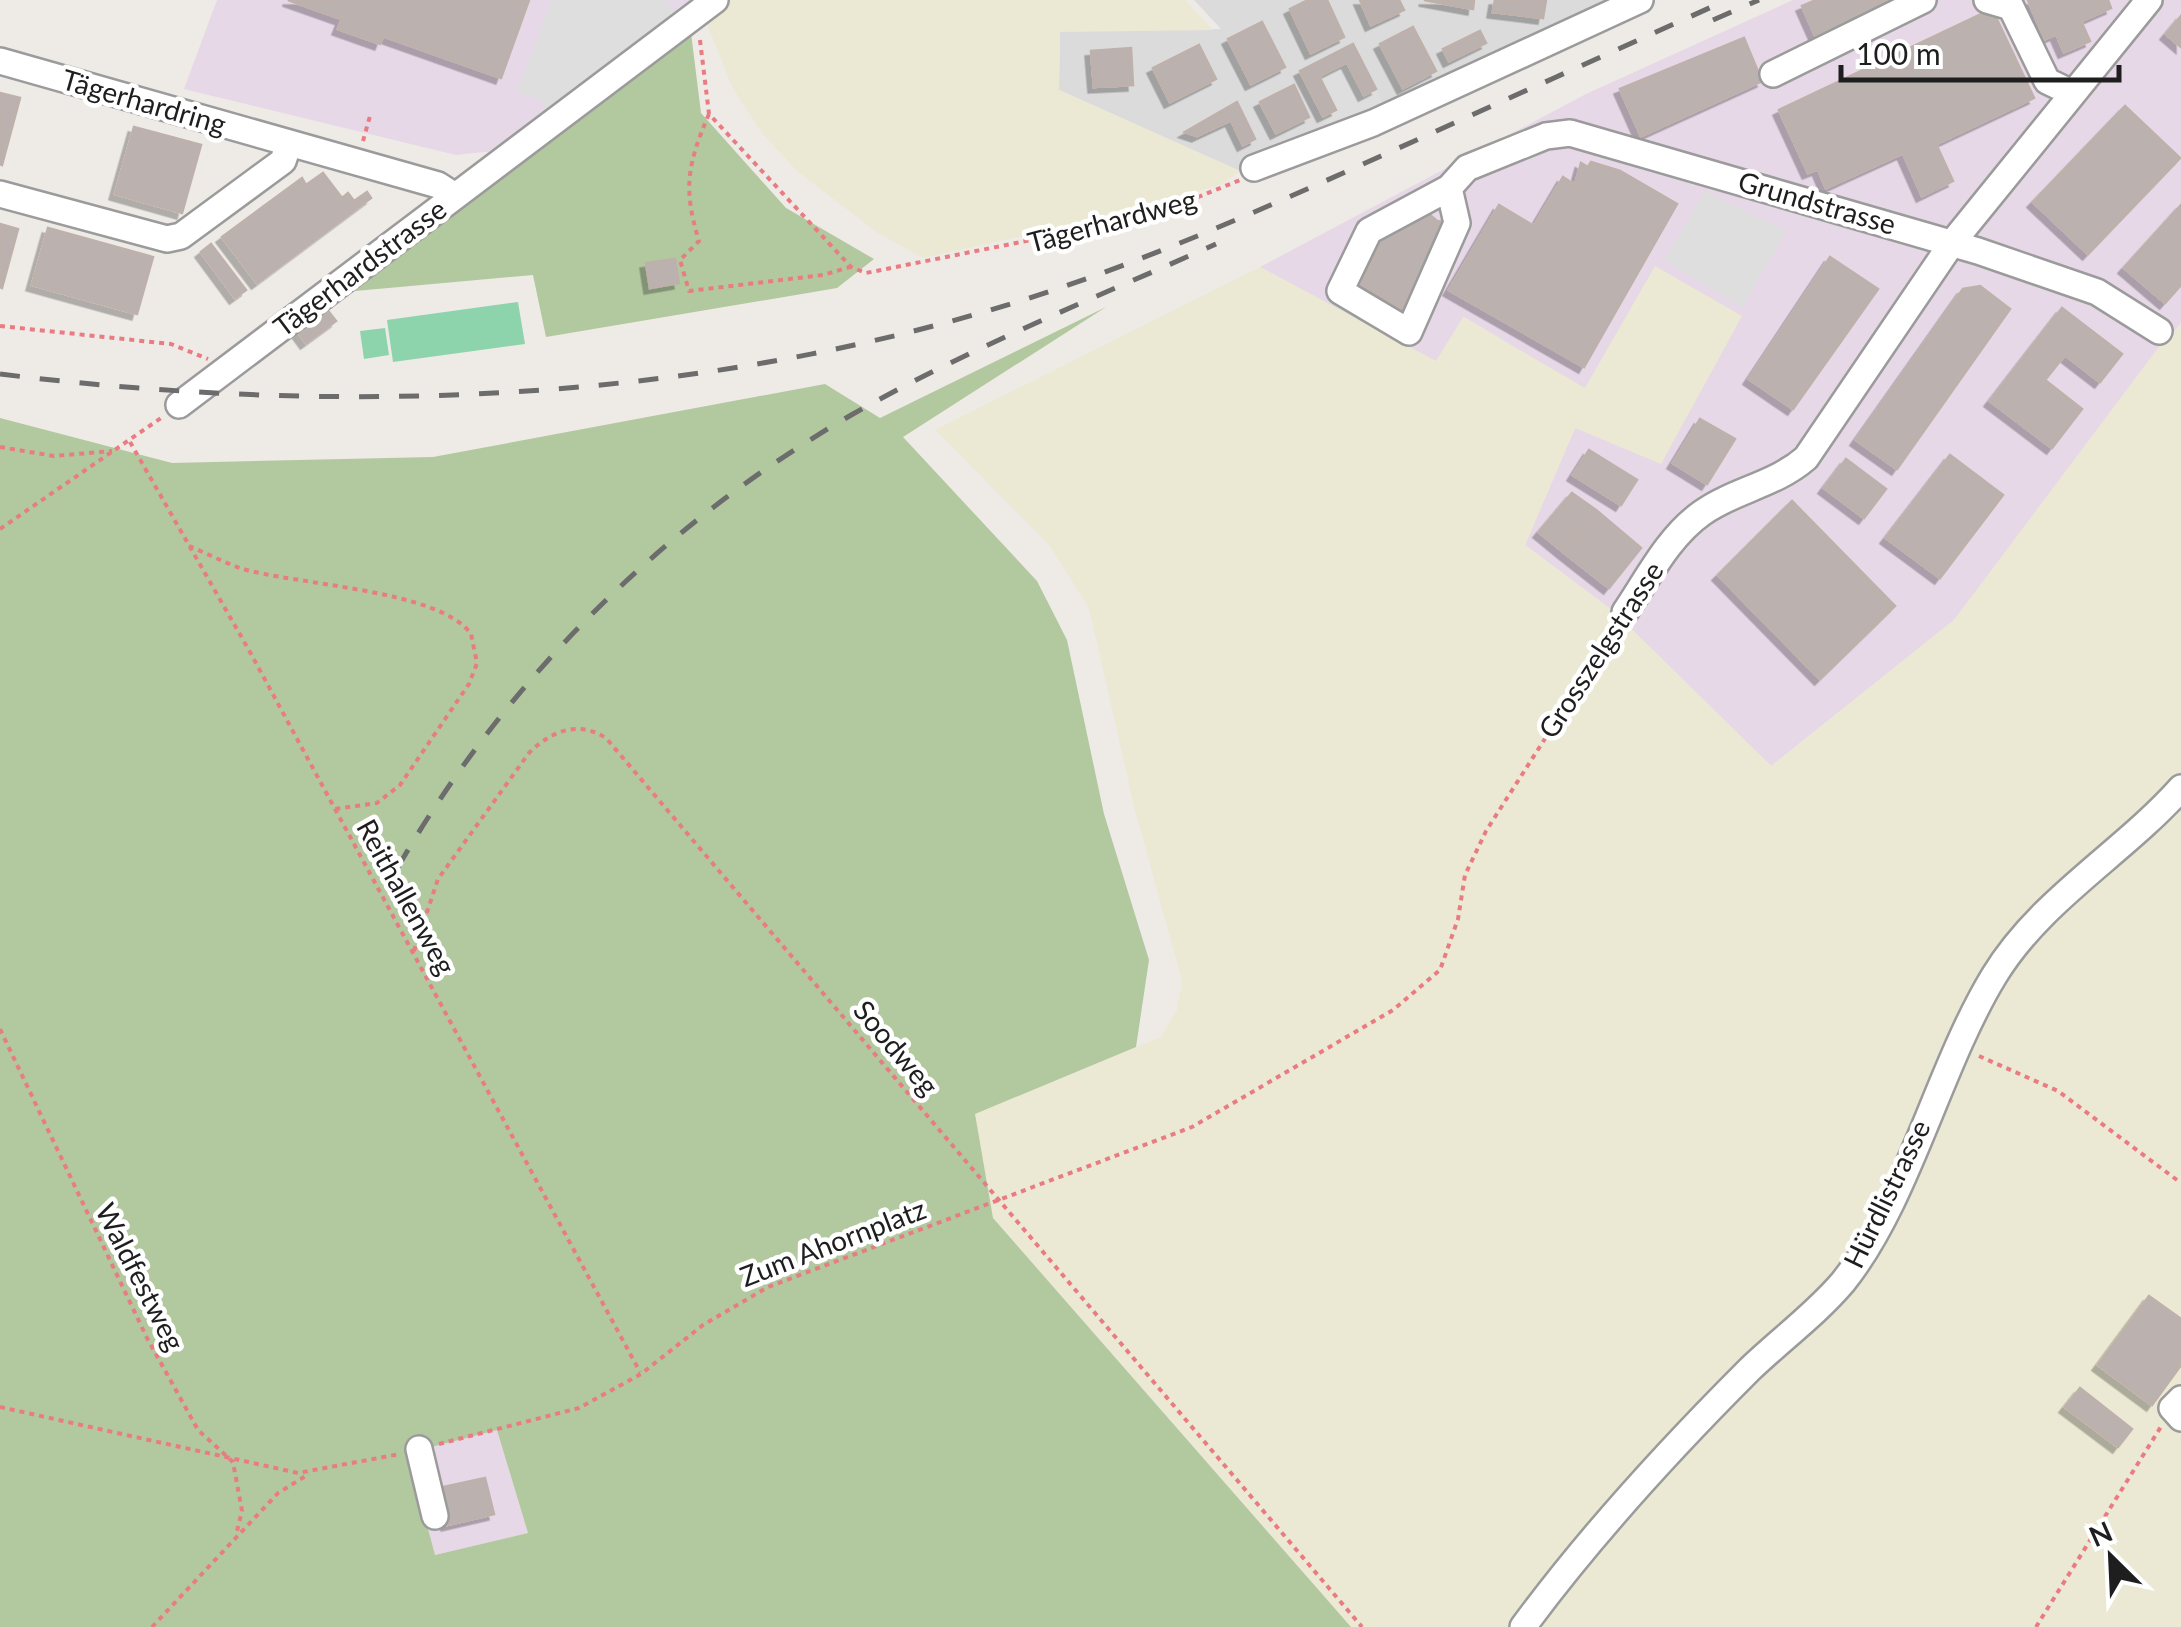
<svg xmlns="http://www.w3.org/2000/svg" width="2181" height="1627" viewBox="0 0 2181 1627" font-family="Lato,sans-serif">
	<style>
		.residential { fill: #dcdbdc }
		.industrial { fill: #e6d8e6 }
		.farmland { fill: #ebe9d3 }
		.forest { fill: #b2c89f; fill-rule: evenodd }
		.pitch { fill: #8dd4ad }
		.parking { fill: #dedede }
		.building { fill: #bbb2af; stroke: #beb0aa; stroke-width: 2.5; filter: url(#shadow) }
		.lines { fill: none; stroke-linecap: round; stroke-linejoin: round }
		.minor-casing { stroke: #9b9b9b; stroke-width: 30 }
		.path { stroke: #e97c82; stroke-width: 4; stroke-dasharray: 5 5; stroke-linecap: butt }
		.minor { stroke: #fff; stroke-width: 25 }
		.rail { stroke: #6c6c6c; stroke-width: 5; stroke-dasharray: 20 20; stroke-linecap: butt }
		.labels { text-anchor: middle; stroke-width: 9; stroke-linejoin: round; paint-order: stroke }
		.street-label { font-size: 28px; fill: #1e1e1e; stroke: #fff }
	</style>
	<defs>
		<filter id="shadow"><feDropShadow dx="-5.5" dy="5.5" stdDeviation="0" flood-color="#0004"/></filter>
	</defs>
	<rect width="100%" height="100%" fill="#eeeae6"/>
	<path class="residential" d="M1194,0H1648L1240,171L1059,90L1060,31L1221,29Z"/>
	<path class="industrial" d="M217,0H700L503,150L456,155L184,89Z
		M1793,0H2181V323L1954,620L1771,766L1612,610L1525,545L1575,428L1655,267L1585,389L1464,317L1436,362L1260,267L1586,94Z
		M497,1429L528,1533L435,1555L408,1452Z"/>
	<path class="farmland" d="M730,0H1185L1213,30L1060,32L1059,90L1240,171L1220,185L1091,221L923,258L878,233L798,172L762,133L732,87L706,21Z
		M1655,266L1742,316L1661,464L1575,428L1525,545L1612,610L1771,766L1954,620L2158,348L2181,324V1627H1351L993,1218L974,1114L1161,1037L1177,1010L1182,981L1135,810L1089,608L1050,546L935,430L1260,267L1436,361L1463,317L1585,388Z"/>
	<path class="forest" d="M691,33L701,113L786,208L874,259L837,288L546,337L533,275L333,293Z
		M1106,307L903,437L1037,581L1067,640L1104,814L1149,960L1136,1047L975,1114L993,1218L1351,1627H0V418L172,463L433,457L825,384L880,418ZM497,1430L528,1533L435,1555L408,1453Z"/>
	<path class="pitch" d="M518,302L525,344L393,362L387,320Z
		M385,328L389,355L364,359L360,331Z"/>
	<path class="parking" d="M552,0H665L683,17L554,116L537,98L517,92Z
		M1353,44L1383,104L1342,124L1338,119L1326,125L1300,71Z
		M1705,191L1786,231L1742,308L1664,260Z"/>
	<path class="building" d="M288,0H529L501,78L383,36L380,44L338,29L342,19Z
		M1308,0H1327L1344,37L1311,53L1290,9Z
		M1360,0H1399L1404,10L1371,25Z
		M1424,0H1474L1473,9Z
		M1495,0H1546L1543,18L1493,12Z
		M1816,0H1917L1819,44L1802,6Z
		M2028,0H2108L2111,8L2081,21L2090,41L2064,52L2056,34L2045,39Z
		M1992,9L2034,98L1936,144L1953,181L1922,196L1903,153L1826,188L1818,169L1808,173L1779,110Z
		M2181,16V47L2166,34Z
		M1262,22L1285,67L1251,84L1228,39Z
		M1413,27L1436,71L1403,88L1380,44Z
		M1480,31L1486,43L1449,61L1443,49Z
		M1744,38L1762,81L1641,136L1620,89Z
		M1353,44L1376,89L1364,95L1347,62L1319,76L1336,110L1323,116L1300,71Z
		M1199,45L1216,79L1170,102L1153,68Z
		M1131,48L1133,85L1094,87L1091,51Z
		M1294,85L1309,117L1276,133L1260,102Z
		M0,93L20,98L2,165L0,164Z
		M1237,102L1255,139L1243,145L1231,120L1197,136L1185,132Z
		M2125,106L2180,158L2088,254L2033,202Z
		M134,127L201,145L182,213L115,194Z
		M1591,162L1620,171L1677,204L1584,367L1449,290L1499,205L1534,226L1563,177L1575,185L1581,163L1588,167Z
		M323,173L342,198L348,193L354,201L367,192L371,198L257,283L222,237L302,178L306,185Z
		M2181,205V285L2165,303L2124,268Z
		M1429,214L1437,221L1451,223L1408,310L1360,287L1385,231Z
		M0,224L18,229L2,288L0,287Z
		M48,228L153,257L137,314L32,285Z
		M211,244L246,290L235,298L201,252Z
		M1830,257L1878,289L1793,409L1749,379Z
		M675,259L679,283L650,288L646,263Z
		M1980,286L2010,309L1897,469L1856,440L1963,289Z
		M1365,290L1404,308L1397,316L1358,298Z
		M325,307L336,321L306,343L295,328Z
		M2062,308L2122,354L2100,382L2065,355L2045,380L2082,409L2052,448L1990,401Z
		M1700,419L1735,439L1707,484L1673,463Z
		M1589,450L1637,480L1621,505L1573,475Z
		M1950,455L2003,495L1940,578L1886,538Z
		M1846,459L1886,489L1864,518L1824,488Z
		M1572,493L1596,510L1562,551L1539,532Z
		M1792,501L1895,606L1820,679L1718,575Z
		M1596,510L1641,548L1609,588L1562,551Z
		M2149,1296L2181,1319V1365L2152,1405L2098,1365Z
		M2080,1388L2132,1429L2118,1447L2065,1407Z
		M485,1478L494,1514L447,1525L439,1488Z"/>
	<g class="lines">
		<g class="minor-casing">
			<path id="minor" d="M1987,0L2011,7L2047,81L2072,93
				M0,61L438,185L455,196
				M1773,74L1923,0
				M1254,168L1373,123L1640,0
				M1449,188L1457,223L1409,332L1340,291L1369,231L1449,188L1467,168L1546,136L1570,133L1978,251L2097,292L2159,331
				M0,194L167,239L181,236L283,161L289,143
				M179,405L715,0
				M1625,612C1648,578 1668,537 1702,513C1734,490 1775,485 1806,458L1952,243L2149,0
				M2181,1399L2172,1408L2181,1418
				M419,1449L435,1516
				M1523,1627C1590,1536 1669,1450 1749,1370C1780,1340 1815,1315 1843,1282C1908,1201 1938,1068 1994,976C2040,900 2122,854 2181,788"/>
		</g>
		<path class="path" d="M700,40L709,114L851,267L866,273L1091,228L1181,204L1240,180
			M709,114C687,165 683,189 699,241L680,260L689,291L823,275L850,267
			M363,141L370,116
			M0,326L171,344L208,359
			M130,442L250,652L640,1372
			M0,447L54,456L112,451
			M0,529L161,418
			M189,546C206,553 223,562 240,568C293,585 439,589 471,634L477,663L469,684L400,785L377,803L335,809
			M414,951L438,879L529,753C551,731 578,720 606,738L1362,1627
			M0,1029L147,1338L198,1430L233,1462L242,1511L236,1535
			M1979,1056L2058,1091L2181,1183
			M0,1407L298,1473L400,1454
			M439,1444L579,1408L641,1374L703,1325L768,1287L1192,1127L1393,1010L1440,970L1458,919L1465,875L1486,831L1615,629
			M152,1627L278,1493L309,1474
			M2036,1627L2162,1425"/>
		<use href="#minor" class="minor"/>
		<path class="rail" d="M1713,20L1759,0
			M0,374C340,416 692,404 1020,301C1144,262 1263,209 1381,156C1496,104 1612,52 1727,0
			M398,867C506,679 665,522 853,414C969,348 1095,298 1216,244"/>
	</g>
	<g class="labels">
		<g class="street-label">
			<text transform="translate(144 102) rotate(16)" y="10">Tägerhardring</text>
			<text transform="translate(1817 203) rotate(16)" y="10">Grundstrasse</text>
			<text transform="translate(1112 221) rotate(-15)" y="10">Tägerhardweg</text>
			<text transform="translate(360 268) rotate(-37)" y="10">Tägerhardstrasse</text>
			<text transform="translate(1601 650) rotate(-57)" y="10">Grosszelgstrasse</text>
			<text transform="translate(406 897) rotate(61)" y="10">Reithallenweg</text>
			<text transform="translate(896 1048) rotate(50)" y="10">Soodweg</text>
			<text transform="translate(1887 1194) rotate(-64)" y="10">Hürdlistrasse</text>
			<text transform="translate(833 1243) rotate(-21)" y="10">Zum Ahornplatz</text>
			<text transform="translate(140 1277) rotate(63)" y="10">Waldfestweg</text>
		</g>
	</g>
	<g transform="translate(2111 1557) rotate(336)" stroke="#ffffff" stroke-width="8" paint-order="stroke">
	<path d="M0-8L18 38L0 25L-18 38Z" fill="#1e1e1e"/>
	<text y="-15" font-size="28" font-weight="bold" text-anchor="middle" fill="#1e1e1e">N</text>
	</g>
	<path d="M1841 65v15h278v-15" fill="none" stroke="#1e1e1e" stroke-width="5"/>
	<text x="1856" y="65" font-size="30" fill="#1e1e1e" stroke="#ffffff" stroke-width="8" paint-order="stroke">100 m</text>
</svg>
